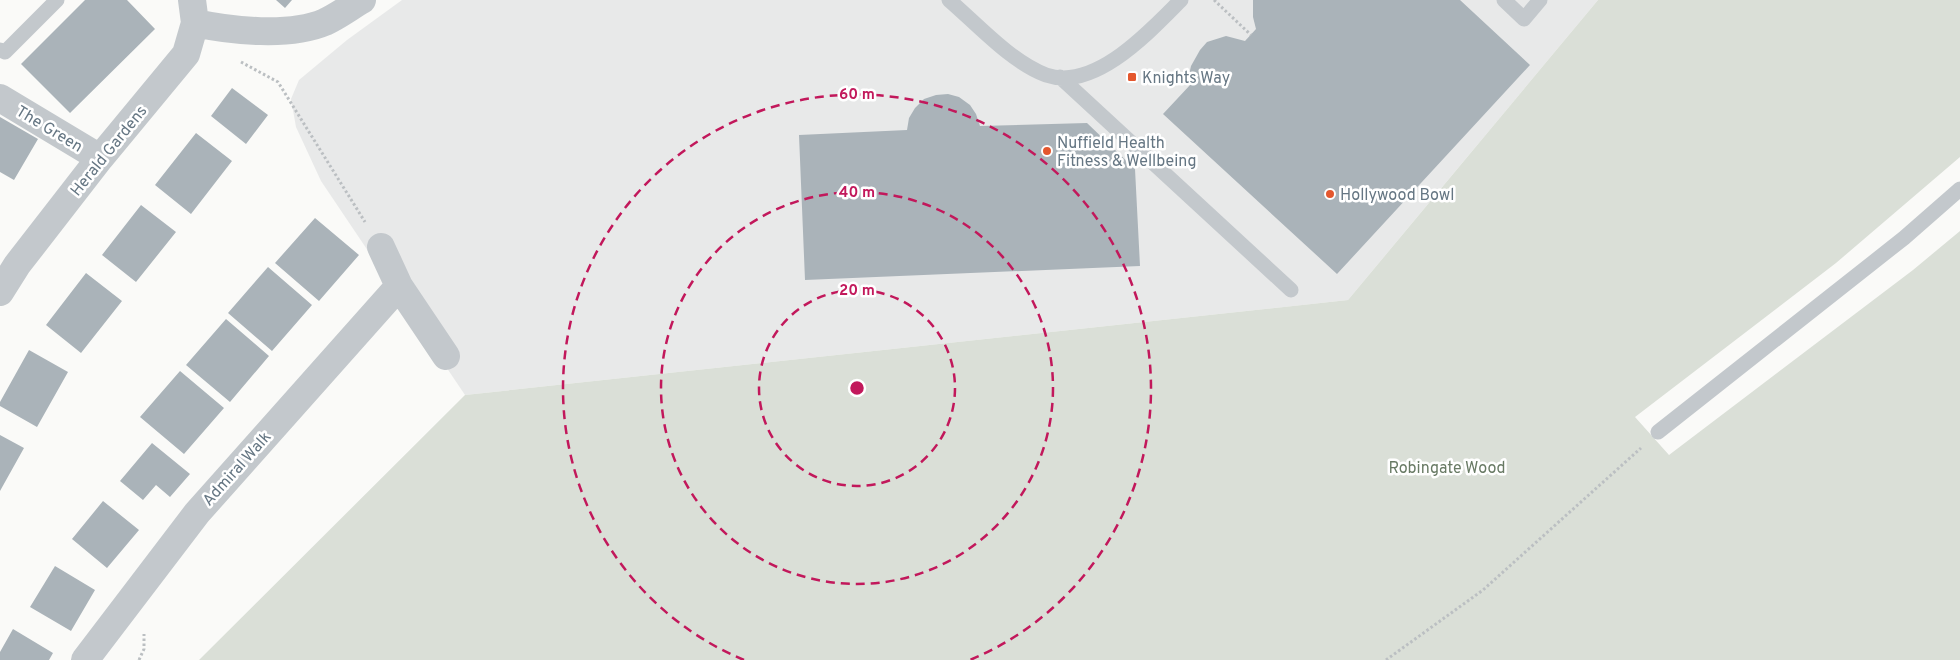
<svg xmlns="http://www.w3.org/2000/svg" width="1960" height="660" viewBox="0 0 1960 660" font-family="Overpass,sans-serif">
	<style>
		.built { fill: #e8e9e9 }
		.green { fill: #dadfd7 }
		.building { fill: #aab3b9 }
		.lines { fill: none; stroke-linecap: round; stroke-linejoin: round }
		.path { stroke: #bbbfc2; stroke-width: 3; stroke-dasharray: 2.5 2.5; stroke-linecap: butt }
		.lane { stroke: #c3c8cc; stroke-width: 15 }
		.street { stroke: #c3c8cc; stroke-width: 28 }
		.ring { fill: none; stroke: #c2185b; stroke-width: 2.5; stroke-dasharray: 9 6 }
		.poi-dot { fill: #e4572e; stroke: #fff; stroke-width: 2 }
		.labels { text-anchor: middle; stroke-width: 5; stroke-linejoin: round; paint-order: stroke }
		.poi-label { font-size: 16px; fill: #657683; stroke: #fff; text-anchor: start }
		.street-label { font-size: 16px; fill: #657683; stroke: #fff }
		.park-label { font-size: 16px; fill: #687a64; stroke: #fff }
		.centre { fill: #c2185b; stroke: #fff; stroke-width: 2.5 }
		.ring-label { font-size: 15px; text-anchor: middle; font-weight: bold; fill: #c2185b; stroke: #fff; stroke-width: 5; stroke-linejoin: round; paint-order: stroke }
	</style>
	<rect width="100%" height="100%" fill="#fafaf8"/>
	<path class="built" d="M402,0H1598L1348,300L465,395L321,181L296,127L291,99L299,80L347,40Z"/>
	<path class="green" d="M1598,0H1960V157L1836,263L1635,417L1669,455L1913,270L1960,231V660H199L465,395L1348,300Z"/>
	<path class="building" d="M85,0H127L155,29L70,113L21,64Z
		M276,0H292L285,8Z
		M1253,0H1460L1530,65L1337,274L1163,114L1191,84L1189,75L1191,66L1200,50L1207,42L1226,36L1245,41L1256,29L1253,17Z
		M232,88L268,115L246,144L211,116Z
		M948,94L959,97L970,105L976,114L980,126L1087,123L1135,169L1140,266L805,280L799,135L907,130L909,118L915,108L924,99L936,95Z
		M0,117L38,139L14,180L0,172Z
		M196,133L232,161L191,214L155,185Z
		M141,205L176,232L136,282L102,255Z
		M315,218L359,255L319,301L275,263Z
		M268,267L312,305L272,351L228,313Z
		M86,273L122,301L81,353L46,325Z
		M226,319L269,356L230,402L186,365Z
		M29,350L68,372L37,427L0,406V402Z
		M180,371L224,408L184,454L140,417Z
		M0,435L24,448L0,491Z
		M152,443L190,474L170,497L156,485L143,500L120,481Z
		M103,501L139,530L107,568L72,539Z
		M55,566L95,590L71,631L30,607Z
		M13,629L53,653L49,660H0V652Z"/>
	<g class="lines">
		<path class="path" d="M1214,0L1251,35
			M241,62L278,82L365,222
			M139,660L144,649V634
			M1386,660L1483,590L1641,448"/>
		<path class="lane" d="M949,0C977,24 1011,62 1046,75C1095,92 1151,30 1181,0
			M1504,0L1524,19L1540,0
			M0,50L5,52L57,0
			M1060,77L1291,290
			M1658,432L1904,238L1960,189"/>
		<path class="street" d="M195,23C232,31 290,37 325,22C338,16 350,7 362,0
			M0,98L100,158
			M399,286L446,356
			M0,292L17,265L100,158L186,54L195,23L192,0
			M85,660L197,513L399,286L381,247"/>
	</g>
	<g class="ring">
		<circle cx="857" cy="388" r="98"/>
		<circle cx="857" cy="388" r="196"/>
		<path d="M744 660A294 294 0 1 1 970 660"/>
	</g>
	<g class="poi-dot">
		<rect x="1127" y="72" width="10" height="10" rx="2.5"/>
		<circle cx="1047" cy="151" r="5"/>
		<circle cx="1330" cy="194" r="5"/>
	</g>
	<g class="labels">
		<g class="poi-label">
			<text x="1142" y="83">Knights Way</text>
			<text x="1057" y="148">Nuffield Health<tspan x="1057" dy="18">Fitness &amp; Wellbeing</tspan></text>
			<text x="1340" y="200">Hollywood Bowl</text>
		</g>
		<g class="street-label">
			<text transform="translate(50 128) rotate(31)" y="6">The Green</text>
			<text transform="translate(108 150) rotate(-51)" y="6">Herald Gardens</text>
			<text transform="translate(236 468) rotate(-48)" y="6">Admiral Walk</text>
		</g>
		<g class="park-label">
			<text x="1447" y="473">Robingate Wood</text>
		</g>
	</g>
	<circle cx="857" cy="388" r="8" class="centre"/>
	<g class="ring-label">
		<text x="857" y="99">60 m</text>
		<text x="857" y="197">40 m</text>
		<text x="857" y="295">20 m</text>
	</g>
</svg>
